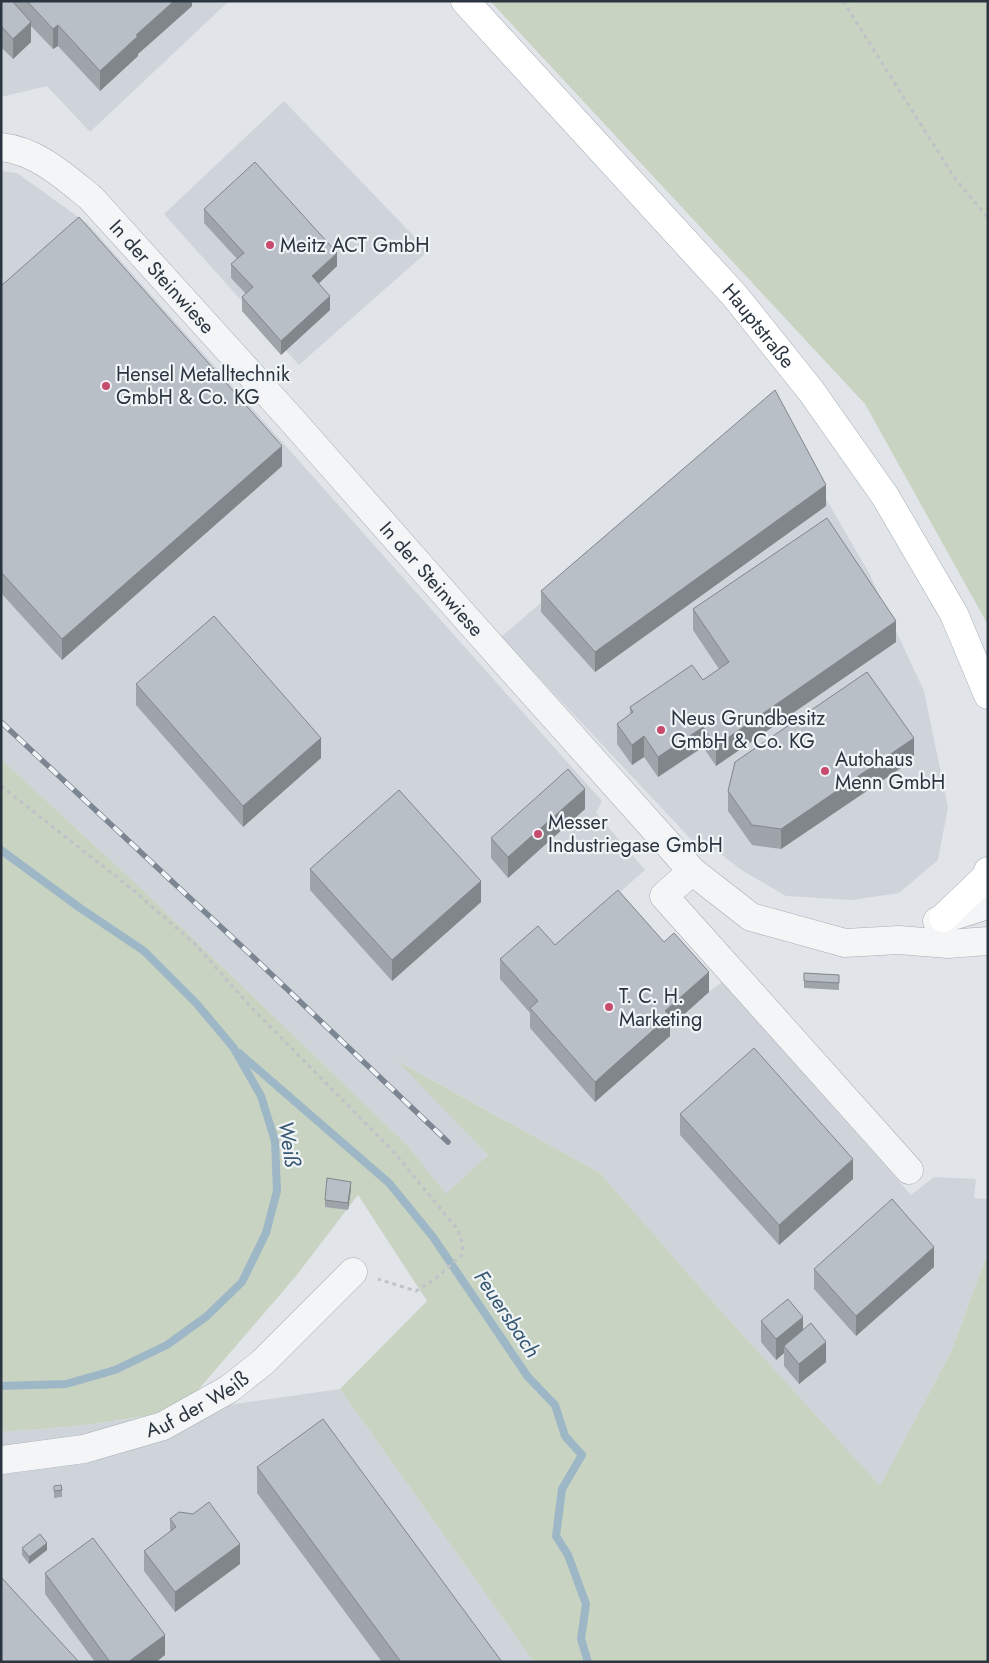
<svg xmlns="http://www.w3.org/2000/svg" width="989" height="1663" viewBox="0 0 989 1663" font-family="Jost,sans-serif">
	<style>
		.built { fill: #cfd4db }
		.green { fill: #c8d3c2 }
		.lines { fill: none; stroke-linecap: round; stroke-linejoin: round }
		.stream { stroke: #9db7c7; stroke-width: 8 }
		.minor-casing { stroke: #a6adb3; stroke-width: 29 }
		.major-casing { stroke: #a1abb4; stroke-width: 29 }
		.path { stroke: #bfc3c7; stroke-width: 3; stroke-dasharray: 4 4; stroke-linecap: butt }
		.minor { stroke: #f3f5f7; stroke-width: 28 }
		.major { stroke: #fff; stroke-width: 28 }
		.rail-casing { stroke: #7b8692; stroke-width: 5.5 }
		.rail { stroke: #f0f4f6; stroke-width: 4; stroke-dasharray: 11; stroke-linecap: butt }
		.wall { fill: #9ea4aa }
		.shaded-wall { fill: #81868b }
		.building { fill: #b8bfc6; stroke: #81868b }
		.poi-dot { fill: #c84b6d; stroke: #f0f4f6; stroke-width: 2 }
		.labels { text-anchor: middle; stroke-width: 4.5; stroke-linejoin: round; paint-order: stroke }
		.poi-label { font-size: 20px; fill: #2a3540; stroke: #f0f4f6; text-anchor: start }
		.street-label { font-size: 20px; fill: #2a3540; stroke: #f0f4f6 }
		.water-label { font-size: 21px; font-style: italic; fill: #365872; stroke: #f0f4f6 }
	</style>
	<rect width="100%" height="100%" fill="#e1e5e9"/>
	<path class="built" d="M1,1H229L90,132L47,86L1,97Z
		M284,101L428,251L299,365L164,214Z
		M1,171L17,173L88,224L602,801L596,813L645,870L610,901L709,992L722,982L911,1195L934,1177L976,1179L974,1198L988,1199V1252L951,1352L880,1487L713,1302L600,1173L398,1061L488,1155L446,1195L408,1146L146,893L1,759Z
		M765,410L775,411L869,573L924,691L948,807L938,860L899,893L852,900L786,896L743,871L710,846L702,851L501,637Z
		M340,1389L534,1662H1V1432L79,1426Z"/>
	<path class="green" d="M490,1H988V625L865,404Z
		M1,759L146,893L408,1146L446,1194L488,1155L396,1060L600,1173L713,1302L880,1486L951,1352L988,1252V1662H534L340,1389L427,1301L358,1195L296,1276L180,1411L79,1426L1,1432Z"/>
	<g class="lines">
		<path class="stream" d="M1,850L80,908L144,951L196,1003L233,1047L261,1096L275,1141L277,1191L266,1233L242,1282L207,1316L167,1345L115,1370L66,1384L1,1386
			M239,1053L389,1183L433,1237L528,1377L555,1405L565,1436L582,1455L562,1489L556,1536L568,1555L586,1604L581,1639L588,1662"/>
		<g class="minor-casing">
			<g id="minor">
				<path id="s1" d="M1,147C37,151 64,176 91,198L291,419L467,619L692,871L751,917L845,943L899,940L948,944L988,941"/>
				<path d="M692,871L664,896L909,1170"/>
				<path d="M937,921L988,905"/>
				<path id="s2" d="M1,1460L84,1449L163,1426L229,1389L263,1362L353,1272"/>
			</g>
		</g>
		<g class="major-casing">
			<g id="major">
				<path id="s3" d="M465,1L735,296L811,391L885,496L954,614L988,695"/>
				<path d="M943,918L986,877L988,871"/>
			</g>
		</g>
		<path class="path" d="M843,1L954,177L988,218
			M1,786L133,890L196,945L251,1007L393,1151L458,1230L463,1246L461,1256L435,1279L416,1291L378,1279"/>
		<use href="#minor" class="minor"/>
		<use href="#major" class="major"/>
		<g class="rail-casing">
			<path id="rail" d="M1,722L250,954L448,1142"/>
		</g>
		<use href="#rail" class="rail"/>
	</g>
	<path class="wall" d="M1,1H192V6L138,54V56L100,91L58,46L53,49L31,26V42L13,59L1,47Z
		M204,209L337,266L318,284L330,310L281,355L242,311V297L246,294L231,278V264L237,259L204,223Z
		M1,286L282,466L62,660L1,593Z
		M826,506L595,672L541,612V591Z
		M693,609L896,642L716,766L703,747L658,777L644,757L632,765L617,744V724L630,715V707L703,680L719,669L693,630Z
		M136,684L321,758L243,827L136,705Z
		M914,759L781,849L752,845L728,811V791Z
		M585,809L508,878L491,858V838Z
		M310,869L481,902L392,981L310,890Z
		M555,945L709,992L670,1027V1036L595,1102L530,1028V1013L500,979V959Z
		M804,973L839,975V990L804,988Z
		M680,1114L853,1179L779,1245L680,1135Z
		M351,1189L348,1210L325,1207V1200Z
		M934,1267L856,1336L814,1289V1269Z
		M761,1321L803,1330L826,1362L799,1384L784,1366V1353L776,1360L761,1342Z
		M257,1467L502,1662H382L257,1493Z
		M54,1486L62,1490V1497L54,1498Z
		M170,1519L240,1564L175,1612L144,1571V1551L170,1532Z
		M22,1548L47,1550L29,1564L22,1555Z
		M45,1573L165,1655L156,1662H95L45,1594Z"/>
	<path class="shaded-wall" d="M174,1H192V6L138,54V56L100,91V71L136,35Z
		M31,22V42L13,59V39Z
		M58,25V46L53,49V29Z
		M337,253V266L312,290V276Z
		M330,296V310L281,355V341Z
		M282,446V466L62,660V639Z
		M826,485V506L595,672V652Z
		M896,621V642L716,766V746Z
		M703,727V747L658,777V757Z
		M644,736V757L632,765V745Z
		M321,738V758L243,827V806Z
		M914,738V759L781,849V829Z
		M585,789V809L508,878V857Z
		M481,881V902L392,981V960Z
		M709,972V992L670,1027V1036L595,1102V1082L665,1011Z
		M853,1159V1179L779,1245V1225Z
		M351,1182V1189L348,1210V1203Z
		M934,1247V1267L856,1336V1316Z
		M803,1317V1337L784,1346V1353L776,1360V1339Z
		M826,1342V1362L799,1384V1364Z
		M47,1543V1550L29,1564V1557Z
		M240,1544V1564L175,1612V1592Z
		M165,1635V1655L156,1662H128Z"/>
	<path class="building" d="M1,1H12L31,22L13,39L1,26Z
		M27,1H174L136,35L138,36L100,71L58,25L53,29Z
		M255,162L337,253L312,276L330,296L281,341L242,297L253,287L231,264L244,253L204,209Z
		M79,217L282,446L62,639L1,572V286Z
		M775,390L826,485L595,652L541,591Z
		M827,518L896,621L716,746L703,727L658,757L644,736L632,745L617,724L633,712L630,707L692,665L703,680L729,662L693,609Z
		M214,616L321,738L243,806L136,684Z
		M867,672L914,738L781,829L752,825L728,791L735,762Z
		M568,769L585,789L508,857L491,838Z
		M399,790L481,881L392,960L310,869Z
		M618,890L664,942L674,933L709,972L665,1011L670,1015L595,1082L530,1008L538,1001L500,959L538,926L555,945Z
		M804,973L839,975V983L804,981Z
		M754,1048L853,1159L779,1225L680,1114Z
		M327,1178L351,1182L348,1203L325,1200Z
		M892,1199L934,1247L856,1316L814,1269Z
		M788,1299L803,1317L776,1339L761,1321Z
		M811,1323L826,1342L799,1364L784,1346Z
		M323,1419L502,1662H401L257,1467Z
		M61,1485L62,1490L54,1491V1486Z
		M209,1502L240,1544L175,1592L144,1551L176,1527L170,1519L179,1512L193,1514Z
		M40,1534L47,1543L29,1557L22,1548Z
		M93,1538L165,1635L128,1662H110L45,1573Z
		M1,1577L79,1662H1Z"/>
	<g class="poi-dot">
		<circle cx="270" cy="245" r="5"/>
		<circle cx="106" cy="386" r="5"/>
		<circle cx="661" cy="730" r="5"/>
		<circle cx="825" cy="771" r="5"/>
		<circle cx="538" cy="834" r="5"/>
		<circle cx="609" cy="1007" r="5"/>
	</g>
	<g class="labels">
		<g class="poi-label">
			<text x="280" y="252">Meitz ACT GmbH</text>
			<text x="116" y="381">Hensel Metalltechnik<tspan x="116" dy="23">GmbH &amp; Co. KG</tspan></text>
			<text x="671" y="725">Neus Grundbesitz<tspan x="671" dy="23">GmbH &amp; Co. KG</tspan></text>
			<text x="835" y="766">Autohaus<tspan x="835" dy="23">Menn GmbH</tspan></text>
			<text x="548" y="829">Messer<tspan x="548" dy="23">Industriegase GmbH</tspan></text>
			<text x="619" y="1003">T. C. H.<tspan x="619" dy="23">Marketing</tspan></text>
		</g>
		<g class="street-label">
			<text dy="7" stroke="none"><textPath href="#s1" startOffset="211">In der Steinwiese</textPath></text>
			<text dy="7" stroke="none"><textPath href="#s3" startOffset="438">Hauptstraße</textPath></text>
			<text dy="7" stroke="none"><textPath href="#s1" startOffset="616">In der Steinwiese</textPath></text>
			<text dy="7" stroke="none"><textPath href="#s2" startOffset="206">Auf der Weiß</textPath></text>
		</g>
		<g class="water-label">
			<text transform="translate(289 1144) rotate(81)" y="7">Weiß</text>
			<text transform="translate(507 1314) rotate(56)" y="7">Feuersbach</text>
		</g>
	</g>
	<rect width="989" height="1663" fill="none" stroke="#2a3540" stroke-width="5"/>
</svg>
